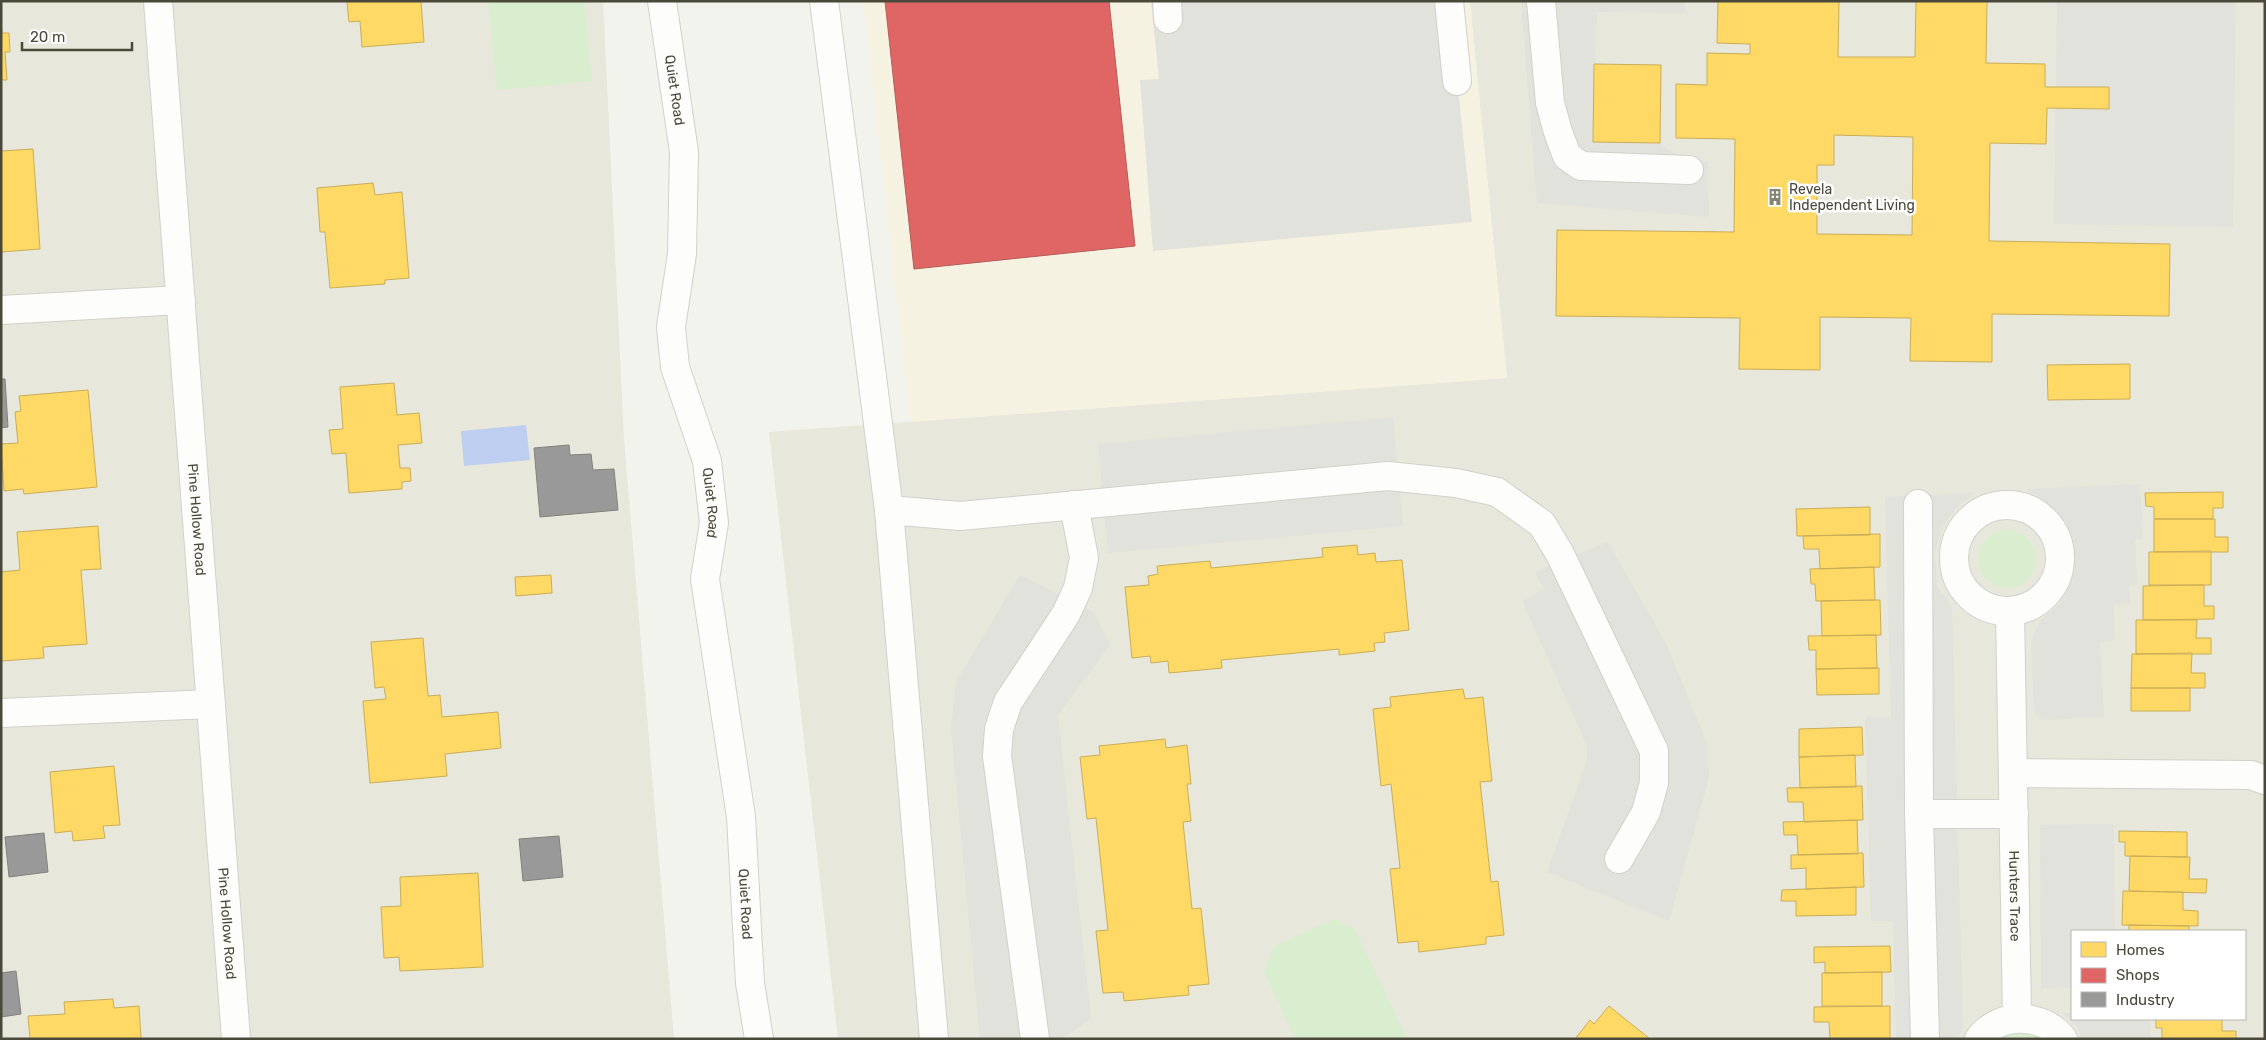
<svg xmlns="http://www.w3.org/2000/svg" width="2266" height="1040" viewBox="0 0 2266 1040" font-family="Rubik,sans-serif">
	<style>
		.residential { fill: #e7e7db; fill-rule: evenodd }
		.commercial { fill: #f5f2e1 }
		.green { fill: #d8eece }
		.parking { fill: #e2e2dc }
		.water { fill: #becef0 }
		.homes { fill: #ffd966; stroke: #c9ae58; fill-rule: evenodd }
		.shops { fill: #e06666; stroke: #b35d58 }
		.industry { fill: #999; stroke: #81817c }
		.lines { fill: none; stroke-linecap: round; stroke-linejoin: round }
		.minor-casing { stroke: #d1d1cb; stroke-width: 30 }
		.minor { stroke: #fdfdfc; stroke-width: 28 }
		.labels { text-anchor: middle; stroke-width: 5; stroke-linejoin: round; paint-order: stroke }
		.street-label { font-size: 14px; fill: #4a4838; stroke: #fff }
		.poi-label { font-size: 14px; fill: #4a4838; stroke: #fff; text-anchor: start }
	</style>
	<rect width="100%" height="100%" fill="#f3f3ed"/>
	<path class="residential" d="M1,1H603L624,439L674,1039H1Z
		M1469,1H2265V1039H838L769,432L1506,378ZM2072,931H2245V1019H2072Z"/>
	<path class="commercial" d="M863,1H1470L1507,378L910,422Z"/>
	<path class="green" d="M488,1H584L592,81L497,90Z
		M1978 559a29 29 0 1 1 58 0a29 29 0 1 1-58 0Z
		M1333,919L1354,928L1407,1039H1295L1264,972L1273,947Z
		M2028,1032L2043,1039H2003L2008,1034Z"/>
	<path class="parking" d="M1151,1H1449L1472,222L1153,251L1140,80L1159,79Z
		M1521,1H1684L1685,13L1597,12L1593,142L1660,143L1681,159L1708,161L1709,217L1537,203Z
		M2057,1H2236L2233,227L2054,224Z
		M1393,417L1403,526L1108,553L1098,444Z
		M2140,484L2143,539H2135L2137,584L2129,585L2130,604L2113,605L2115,640L2100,642L2104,717L2042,720L2034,712L2031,642L2040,621L2062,601L2073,576V548L2067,526L2049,504L2026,489Z
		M1974,493L1955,509L1942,528L1934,555L1938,588L1952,607L1963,1027L1958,1039H1896L1893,921H1871L1865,717L1891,718L1885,497Z
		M1608,542L1667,645L1708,746L1709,778L1669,921L1547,872L1587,760V746L1522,601L1544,589L1535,572Z
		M1020,575L1094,612L1110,645L1058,715L1091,1019L1061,1039H980L951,729L956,682Z
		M2114,824L2115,931H2072V988L2041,989L2040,825Z
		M2063,1013H2072V1019H2150L2151,1039H2081L2078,1028Z"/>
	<path class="water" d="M526,425L530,460L464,466L461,431Z"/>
	<path class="homes" d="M347,1H421L424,42L362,47L360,21L349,22Z
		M1718,1H1839L1838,57H1915L1916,1H1987L1986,63L2045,64V87H2109V109L2047,108L2046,144L1990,143L1989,241L2170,244L2169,316L1992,314V362L1910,361L1911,318L1820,317V370L1739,369L1740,318L1556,316L1557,230L1734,232L1735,139L1676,138V84L1707,85V53L1750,54V44L1717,43ZM1834,135L1913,137L1912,235L1817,234V165H1834Z
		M1,18L2,33H9L10,52H5L7,80H1Z
		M1594,64L1661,65L1660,143L1593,142Z
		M33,149L40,249L1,252V151Z
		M373,183L375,195L402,192L409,278L385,280V284L330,288L325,232H320L317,188Z
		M2130,364V399L2048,400L2047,365Z
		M394,383L397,415L419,413L422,443L398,445L400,468H410L411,481L402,482V489L349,493L346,453L332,454L329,430L343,429L340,387Z
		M88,390L97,487L24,494L23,489L4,491L1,444L18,443L15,412L21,411L19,396Z
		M2223,492V508H2213V519H2154V507L2146,506L2145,493Z
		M1870,507V535L1797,536L1796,509Z
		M2154,519H2215V537H2228V552H2154Z
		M98,526L101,569L81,570L87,644L43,647L44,658L1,661V572L20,570L17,532Z
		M1880,534V567L1820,569L1819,549H1804L1803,536Z
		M1357,545L1358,555L1375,553L1376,562L1402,560L1409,630L1384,633L1385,642L1374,643L1375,651L1339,655V649L1221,660L1222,668L1169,673L1168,661L1151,663L1150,656L1132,658L1125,587L1149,585L1148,576L1158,574L1157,566L1210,561L1211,568L1323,557L1322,548Z
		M2211,551V585H2149V552Z
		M1874,567L1875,600L1816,601L1815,584H1811L1810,569Z
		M551,575L552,593L516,596L515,577Z
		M2204,585V606H2214V619L2143,620V586Z
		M1875,600H1880L1881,635L1822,636L1821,601Z
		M2136,620H2197L2196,638H2211V654H2136Z
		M1876,635L1877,668L1816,669V650H1809L1808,636Z
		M423,638L428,696L440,695L442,717L498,712L501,748L445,754L447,776L370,783L363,701L386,699L384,687L375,688L371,642Z
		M2192,653L2191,673H2205V688H2131L2132,654Z
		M1877,668H1879V694L1817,695L1816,669Z
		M2131,688H2190V711H2131Z
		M1463,689L1465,699L1483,697L1492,781L1480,782L1491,882L1498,881L1504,935L1486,937V944L1419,952L1418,941L1398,943L1390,869L1400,868L1391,784L1381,786L1373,709L1391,707L1390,697Z
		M1862,727L1863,755L1799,757V729Z
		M1165,739L1166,748L1187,745L1191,784H1187L1191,821L1183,822L1192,909L1201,908L1209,984L1188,986L1189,995L1124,1001L1123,992L1103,993L1096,931L1108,930L1096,818L1087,819L1080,757L1100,755L1099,746Z
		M1855,755L1856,787L1800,788L1799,757Z
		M114,766L120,825L103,826L105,838L73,841L72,831L55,833L50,772Z
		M1862,786L1863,820L1804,822L1803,802H1788L1787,788Z
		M1857,820L1858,854L1798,855L1797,835H1784L1783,822Z
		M2119,831L2187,832V857L2125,856V842H2119Z
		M1863,853L1864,887L1806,889V868L1791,869V855Z
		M2130,856L2190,857L2189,879H2207L2206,893L2129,891Z
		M478,873L483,967L400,971L399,957L384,958L381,907L401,906L400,877Z
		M1856,887V915L1796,916V901H1781L1782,890Z
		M2123,891L2183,892V910L2198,911V926L2122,925Z
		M2129,925L2189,926V931H2129Z
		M1890,946L1891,972L1825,973V962L1814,963V947Z
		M1882,972V1006H1822V973Z
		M113,999L114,1008L139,1006L141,1039H30L28,1016L65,1014L64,1002Z
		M1609,1006L1650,1039H1575L1590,1020L1594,1024Z
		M1890,1006V1039H1830L1829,1022H1814V1007Z
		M2156,1019H2222V1031H2236V1039H2162V1028H2156Z"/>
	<path class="shops" d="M885,1H1109L1135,246L914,269Z"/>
	<path class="industry" d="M1,379H5L8,427L1,428Z
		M569,445L570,455L591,454L593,470L614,469L618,510L540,517L534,448Z
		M44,833L48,872L9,877L5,837Z
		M559,836L563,877L523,881L519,839Z
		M16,971L21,1014L1,1017V973Z"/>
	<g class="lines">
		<g class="minor-casing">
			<g id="minor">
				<path id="s1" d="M158,1L236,1039"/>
				<path id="s2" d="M662,1L684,152L682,254L671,327L675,367L707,461L714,523L705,579L741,817L750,983L759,1039"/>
				<path d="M824,1L889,510L934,1039"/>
				<path d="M1167,1L1168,19"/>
				<path d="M1449,1L1457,81"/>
				<path d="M1541,1L1550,103L1558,132L1567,156L1581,166L1689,170"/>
				<path d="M1,310L181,300"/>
				<path d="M1918,504L1919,814H2014"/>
				<circle cx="2007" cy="558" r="53"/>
				<path d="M889,510L960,516L1388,476L1456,483L1497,492L1542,524L1560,554L1654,751V783L1646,812L1619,859"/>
				<path id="s3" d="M2010,611L2017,1018"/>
				<path d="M1,713L211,704"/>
				<path d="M2013,773L2251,775L2265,780"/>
				<path d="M1919,814L1925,1039"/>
				<path d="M1035,1039L997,756L999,729L1008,702L1066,614L1078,588L1084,558L1074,505"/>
				<path d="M1979,1039C1999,1012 2042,1012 2063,1039"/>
			</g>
		</g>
		<use href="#minor" class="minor"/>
	</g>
	<defs>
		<g id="building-bare" transform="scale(1.35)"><path d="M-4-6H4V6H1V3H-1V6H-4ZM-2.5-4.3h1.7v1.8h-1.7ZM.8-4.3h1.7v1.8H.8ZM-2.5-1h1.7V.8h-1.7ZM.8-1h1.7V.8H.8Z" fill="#858477" stroke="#fff" stroke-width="2.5" paint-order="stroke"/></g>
	</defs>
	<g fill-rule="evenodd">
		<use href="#building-bare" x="1775" y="197"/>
	</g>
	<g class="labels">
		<g class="street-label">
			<text dy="5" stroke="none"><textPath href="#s2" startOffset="90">Quiet Road</textPath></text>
			<text dy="5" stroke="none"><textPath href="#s2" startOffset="510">Quiet Road</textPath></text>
			<text dy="5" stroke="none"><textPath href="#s1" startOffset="520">Pine Hollow Road</textPath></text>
			<text dy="5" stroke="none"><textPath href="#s3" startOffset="285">Hunters Trace</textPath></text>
			<text dy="5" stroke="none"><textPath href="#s2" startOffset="915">Quiet Road</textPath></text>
			<text dy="5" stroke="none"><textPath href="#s1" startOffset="925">Pine Hollow Road</textPath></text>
		</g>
		<g class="poi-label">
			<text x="1789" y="194">Revela<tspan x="1789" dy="16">Independent Living</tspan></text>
		</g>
	</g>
	<rect width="2266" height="1040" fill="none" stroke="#4a4838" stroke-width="5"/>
	<rect x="2071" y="930" width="175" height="90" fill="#ffffff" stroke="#b7b6af"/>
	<rect x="2081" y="942" width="25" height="15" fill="#ffd966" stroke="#b7b6af"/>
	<text x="2116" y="955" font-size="15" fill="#4a4838">Homes</text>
	<rect x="2081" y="968" width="25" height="15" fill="#e06666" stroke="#b7b6af"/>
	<text x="2116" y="980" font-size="15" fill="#4a4838">Shops</text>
	<rect x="2081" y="992" width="25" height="15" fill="#999999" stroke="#b7b6af"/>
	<text x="2116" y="1005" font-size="15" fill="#4a4838">Industry</text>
	<path d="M22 42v8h110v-8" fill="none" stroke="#4a4838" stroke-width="2.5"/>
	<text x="30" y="42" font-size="15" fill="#4a4838" stroke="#ffffff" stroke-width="4" paint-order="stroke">20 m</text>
</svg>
